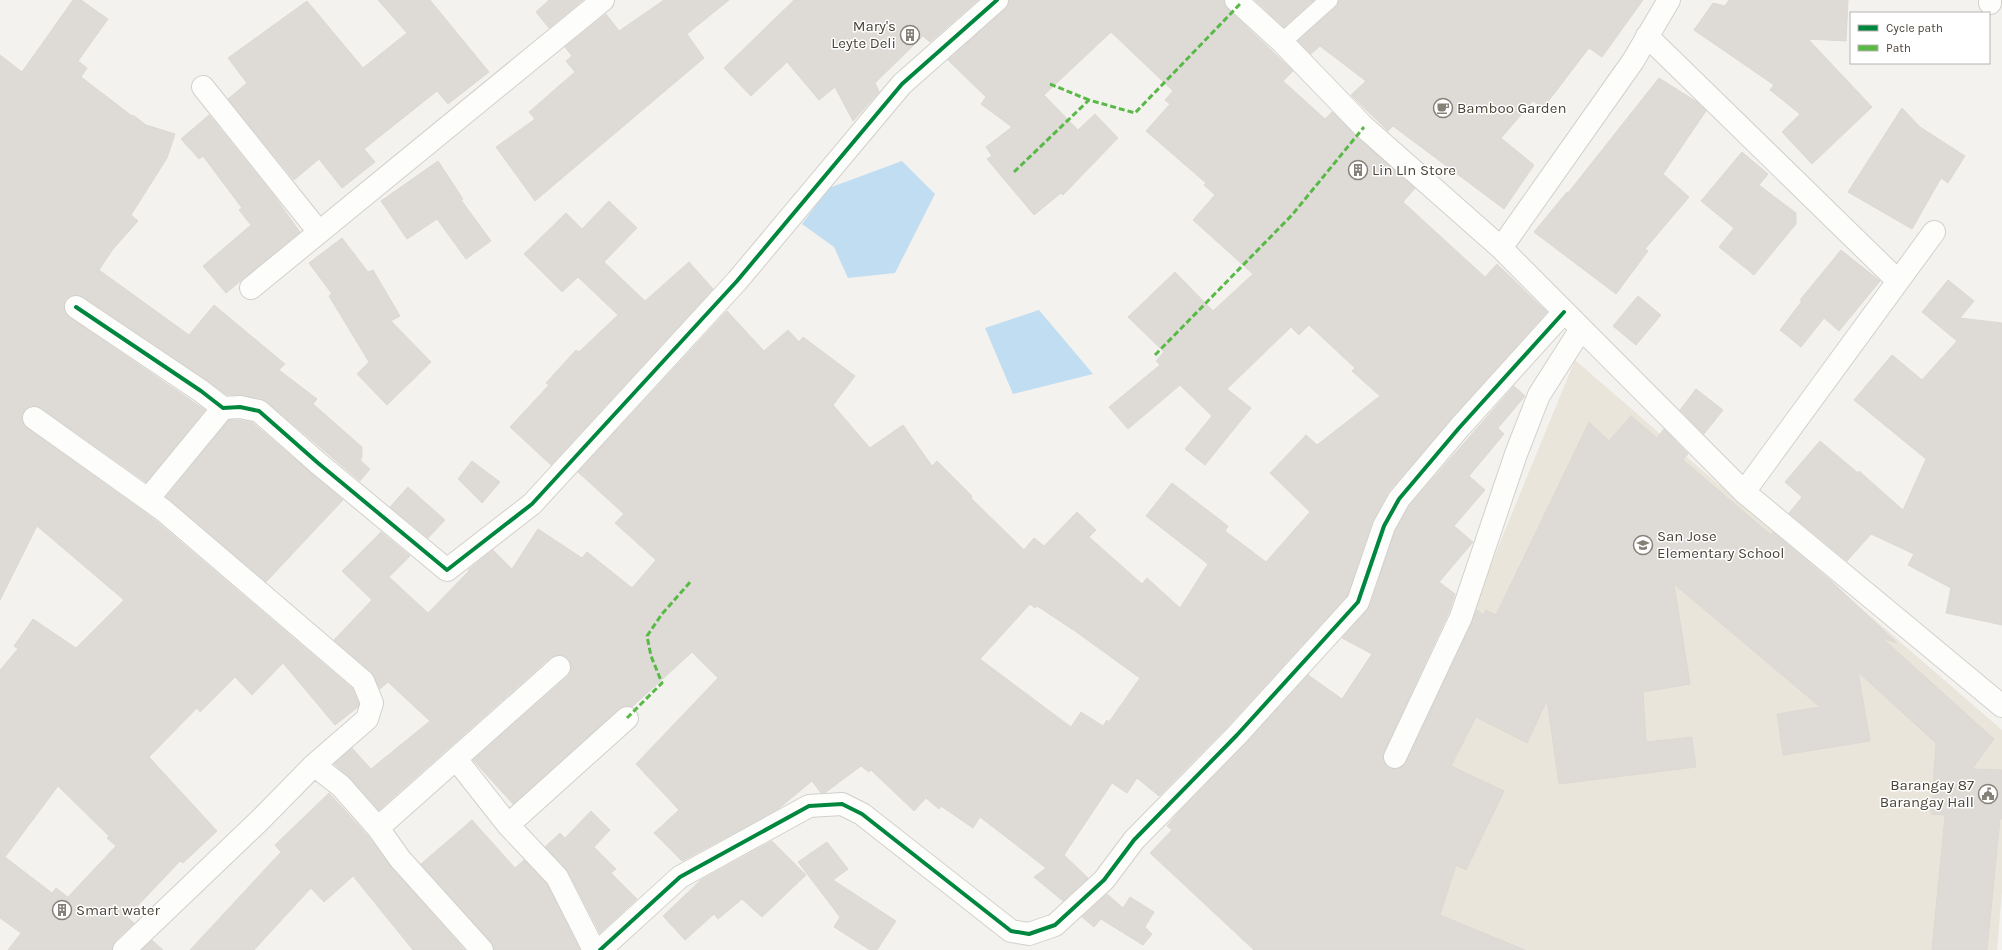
<svg xmlns="http://www.w3.org/2000/svg" width="2002" height="950" viewBox="0 0 2002 950" font-family="Karla,sans-serif">
	<style>
		.education { fill: #eae5da }
		.water { fill: #c0ddf1 }
		.building { fill: #dedbd6; stroke: #dcd9d4; fill-rule: evenodd }
		.lines { fill: none; stroke-linecap: round; stroke-linejoin: round }
		.service-casing { stroke: #d2d0cb; stroke-width: 19 }
		.minor-casing { stroke: #d2d0cb; stroke-width: 24 }
		.service { stroke: #fdfdfc; stroke-width: 17 }
		.minor { stroke: #fdfdfc; stroke-width: 22 }
		.quiet { stroke: #58b947; stroke-width: 3; stroke-dasharray: 6 3; stroke-linecap: butt }
		.cycleway-casing { stroke: #fff; stroke-width: 6 }
		.cycleway { stroke: #00873e; stroke-width: 4 }
		.labels { text-anchor: middle; stroke-width: 3; stroke-linejoin: round; paint-order: stroke }
		.poi-label { font-size: 15px; fill: #4b4439; stroke: #fff; text-anchor: start }
	</style>
	<rect width="100%" height="100%" fill="#f4f2ee"/>
	<path class="education" d="M1575,360L2002,730V891L1997,950H1342L1420,737Z"/>
	<path class="water" d="M902,161L935,194L895,273L848,278L834,247L802,224L829,188Z
		M1039,310L1093,374L1013,394L985,328Z"/>
	<path class="building" d="M73,0H81L108,19L78,61L87,68L81,77L132,116L133,115L146,125L175,134L167,158L131,215L138,221L113,249L99,270L189,335L214,305L285,364L279,370L317,399L313,404L362,447V457L360,460L370,469L360,481L267,402L243,395H227L208,381L83,297L77,295L70,296L65,300L64,307L65,313L69,317L205,410L146,482L41,408L35,406L28,407L24,411L22,417L23,423L27,428L155,520L353,689L359,704L358,707L335,725L283,663L252,695L235,677L200,712L197,708L149,757L217,831L183,863L180,861L127,917L134,923L115,941L112,950H8L21,933L0,918V670L18,649L14,646L33,619L76,648L124,600L37,526L0,600V55L22,72ZM58,786L109,836L107,838L116,846L68,897L56,888L52,893L5,857Z
		M378,0H430L489,72L448,104L437,91L364,149L375,162L342,188L319,159L294,180L228,99L247,83L228,58L307,1L363,68L407,33Z
		M549,0H583L549,28L536,12Z
		M664,0H729L687,34L704,58L535,201L496,147L535,119L529,112L575,72L566,61L572,56L565,47L606,14L619,31Z
		M794,0H978L930,42L923,36L875,83L879,92L853,121L835,87L819,100L787,62L751,96L724,68Z
		M1009,0H1224L1228,9L1293,71L1283,81L1325,119L1332,112L1356,136L1415,188L1403,202L1485,277L1497,264L1547,312L1450,420L1389,491L1372,522L1347,596L1228,726L1159,796L1137,778L1127,793L1112,783L1064,855L1088,878L1063,901L1034,877L1046,868L980,817L973,828L941,806L939,809L926,798L914,811L871,770L869,772L861,766L826,792L821,793L812,781L778,809L682,861L654,833L679,810L636,764L718,678L692,652L632,707L625,706L619,709L513,804L473,760L568,676L571,671V665L569,659L563,655H557L551,657L379,810L350,778L334,764L352,748L371,769L430,721L388,682L380,689L371,672L334,640L372,600L342,571L381,532L410,556L389,577L428,613L469,571L468,570L493,550L512,569L538,529L582,558L587,552L632,588L656,560L615,523L624,514L578,472L727,311L764,351L788,330L799,342L803,337L855,376L833,405L870,448L903,425L932,466L937,461L972,496L971,498L1024,550L1034,538L1044,546L1077,512L1096,530L1089,537L1142,584L1147,578L1180,608L1208,564L1146,516L1172,483L1228,526L1225,531L1266,562L1310,512L1270,473L1306,435L1317,445L1380,396L1352,371L1355,368L1309,325L1299,335L1291,327L1227,389L1251,408L1205,465L1185,449L1212,416L1180,385L1128,429L1109,407L1160,365L1156,361L1164,352L1128,317L1175,272L1213,311L1253,274L1193,220L1215,195L1204,185L1206,183L1146,131L1170,104L1165,100L1173,91L1111,32L1044,95L1078,130L1095,114L1118,138L1063,195L1061,193L1034,215L987,159L992,156L986,147L1012,127L981,104L986,97L948,60L1005,9ZM1030,604L1035,608L1037,606L1075,631L1140,678L1109,722L1107,720L1103,726L1081,712L1071,727L980,659Z
		M1255,0H1314L1284,27Z
		M1339,0H1643L1602,57L1589,48L1543,108L1533,101L1501,138L1534,165L1504,209L1393,126L1388,131L1351,95L1366,81L1320,46L1311,54L1298,41L1336,7Z
		M1729,0H1848L1846,41L1808,39L1872,107L1812,164L1782,132L1800,114L1770,90L1774,85L1694,30L1713,3L1725,6Z
		M1659,78L1697,102L1706,111L1663,174L1689,197L1645,249L1648,251L1616,294L1534,232L1567,192L1568,193Z
		M1902,108L1920,127L1965,156L1948,183L1941,178L1912,229L1848,192Z
		M209,115L274,196L300,232L226,293L203,266L251,225L239,210L242,208L203,156L199,159L181,139Z
		M1742,152L1768,174L1759,185L1796,213V224L1754,275L1719,247L1734,228L1701,201Z
		M438,161L463,199L461,200L491,241L466,259L437,219L407,239L381,201Z
		M609,201L637,228L604,262L645,301L689,262L713,289L551,465L510,427L549,385L546,383L576,350L579,352L618,315L578,277L562,292L524,254L566,213L582,229Z
		M342,238L368,272L373,270L400,316L391,321L431,362L387,405L357,374L369,362L329,296L332,294L309,263Z
		M1841,250L1880,281L1839,331L1824,318L1801,347L1780,330L1802,301L1800,300Z
		M1948,280L1974,301L1960,318L2002,323V625L1946,613L1951,588L1908,565L1914,554L1871,534L1847,561L1789,513L1802,497L1785,482L1820,441L1858,473L1859,471L1903,510L1926,459L1854,400L1892,355L1922,380L1957,341L1922,312Z
		M1638,296L1661,315L1636,345L1613,326Z
		M1514,386L1525,396L1498,428L1504,434L1469,476L1485,490L1454,526L1473,542L1439,582L1455,594L1449,612L1384,752L1383,758L1385,764L1390,768L1396,769L1402,767L1406,762L1477,610L1483,615L1486,610L1496,615L1589,422L1609,441L1631,416L1657,438L1664,429L1688,454L1683,460L1771,535L1773,532L1830,580L1897,643L1882,638L1994,739L1972,769L2002,770V819H2000L1987,950H1932L1945,815L1931,814L1936,743L1858,672L1870,741L1783,755L1777,714L1820,707L1674,584L1690,684L1643,692L1646,742L1692,737L1696,767L1559,784L1547,700L1527,743L1476,717L1451,766L1504,791L1466,870L1456,865L1440,915L1525,950H1254L1150,853L1172,830L1167,826L1179,812L1246,743L1308,675L1342,699L1372,654L1342,638L1370,606L1395,531L1409,506Z
		M1696,389L1723,410L1704,434L1680,410Z
		M229,420H239L253,423L343,500L266,582L166,497Z
		M472,461L500,482L482,503L458,479Z
		M408,487L445,520L428,538L390,507Z
		M329,793L368,836L391,867L465,950H413L353,876L324,902L311,888L254,950H190L281,852L275,845Z
		M591,811L610,830L594,847L616,869L611,873L637,899L600,933L568,871L545,847L560,833L565,838Z
		M472,820L515,868L524,860L547,884L580,950H494L491,942L421,864Z
		M772,841L806,875L762,917L742,899L718,919L714,914L685,940L663,916L701,880Z
		M827,842L848,869L833,880L896,921L877,950H870L834,927L840,917L798,862Z
		M1107,894L1123,908L1130,897L1154,912L1145,927L1152,934L1143,945L1101,919L1094,927L1082,917Z
		M152,940L163,950H142Z"/>
	<g class="lines">
		<g class="service-casing">
			<path id="service" d="M1282,42L1329,0"/>
		</g>
		<g class="minor-casing">
			<path id="minor" d="M1236,0L1282,42L1364,127L1501,248L1744,492L2002,706
				M1990,3V0
				M1647,36L1898,281
				M203,87L319,232
				M1501,248L1633,61L1669,0
				M251,288L603,0
				M76,307L201,391L223,408L240,407L259,411L318,463L447,570L532,504L737,281L902,84L997,0
				M34,418L163,510L363,681L372,703L367,719L314,765
				M1744,492L1934,232
				M148,499L223,408
				M1395,757L1461,617L1516,454L1539,395L1581,329
				M456,759L508,825L557,877L594,950
				M508,825L627,718
				M378,828L559,667
				M124,950L259,821L314,765L341,786L378,828L400,859L482,950
				M600,950L680,877L809,806L842,804L862,814L1011,931L1029,934L1055,925L1104,880L1134,840L1237,735L1358,602L1384,526L1399,499L1459,428L1564,312"/>
		</g>
		<use href="#service" class="service"/>
		<use href="#minor" class="minor"/>
		<path class="quiet" d="M1050,84L1089,100
			M1014,172L1089,100L1135,113L1240,4
			M1155,355L1292,215L1364,127
			M627,718L662,683L651,656L647,636L662,614L692,580"/>
		<g class="cycleway-casing">
			<path id="cycleway" d="M76,307L201,391L223,408L240,407L259,411L318,463L447,570L532,504L737,281L902,84L997,0
				M600,950L680,877L809,806L842,804L862,814L1011,931L1029,934L1055,925L1104,880L1134,840L1237,735L1358,602L1384,526L1399,499L1459,428L1564,312"/>
		</g>
		<use href="#cycleway" class="cycleway"/>
	</g>
	<defs>
		<g id="building-ring" transform="scale(1)"><circle r="9.5" fill="#fff" stroke="#868178" stroke-width="1.5"/><path d="M-4-6H4V6H1V3H-1V6H-4ZM-2.5-4.3h1.7v1.8h-1.7ZM.8-4.3h1.7v1.8H.8ZM-2.5-1h1.7V.8h-1.7ZM.8-1h1.7V.8H.8Z" fill="#868178"/></g>
		<g id="cafe-ring" transform="scale(1)"><circle r="9.5" fill="#fff" stroke="#868178" stroke-width="1.5"/><path d="M-5.5-4.5H6V0H3Q3 3.5 0 3.5H-2.5Q-5.5 3.5-5.5 0ZM3-3.2v2h1.7v-2ZM-6 4.5H4V6H-6Z" fill="#868178"/></g>
		<g id="school-ring" transform="scale(1)"><circle r="9.5" fill="#fff" stroke="#868178" stroke-width="1.5"/><path d="M0-5L7-2L0 1L-7-2ZM-4 1L0 2.5L4 1V4Q0 6-4 4Z" fill="#868178"/></g>
		<g id="civic-ring" transform="scale(1)"><circle r="9.5" fill="#fff" stroke="#868178" stroke-width="1.5"/><path d="M-.6-6.5H3V-4.5H.6V-3L4-1V1h2V6H-6V1h2V-1L-.6-3ZM-1.2 2.5V6h2.4V2.5Z" fill="#868178"/></g>
	</defs>
	<g fill-rule="evenodd">
		<use href="#building-ring" x="910" y="35"/>
		<use href="#cafe-ring" x="1443" y="108"/>
		<use href="#building-ring" x="1358" y="170"/>
		<use href="#school-ring" x="1643" y="545"/>
		<use href="#civic-ring" x="1988" y="794"/>
		<use href="#building-ring" x="62" y="910"/>
	</g>
	<g class="labels">
		<g class="poi-label">
			<text x="896" y="31" text-anchor="end">Mary's<tspan x="896" dy="17">Leyte Deli</tspan></text>
			<text x="1457" y="113">Bamboo Garden</text>
			<text x="1372" y="175">Lin LIn Store</text>
			<text x="1657" y="541">San Jose<tspan x="1657" dy="17">Elementary School</tspan></text>
			<text x="1974" y="790" text-anchor="end">Barangay 87<tspan x="1974" dy="17">Barangay Hall</tspan></text>
			<text x="76" y="915">Smart water</text>
		</g>
	</g>
	<rect x="1850" y="12" width="140" height="52" fill="#ffffff" stroke="#b7b4b0"/>
	<rect x="1858" y="25" width="20" height="6" fill="#00873e" stroke="#b7b4b0"/>
	<text x="1886" y="32" font-size="12" fill="#4b4439">Cycle path</text>
	<rect x="1858" y="45" width="20" height="6" fill="#58b947" stroke="#b7b4b0"/>
	<text x="1886" y="52" font-size="12" fill="#4b4439">Path</text>
</svg>
